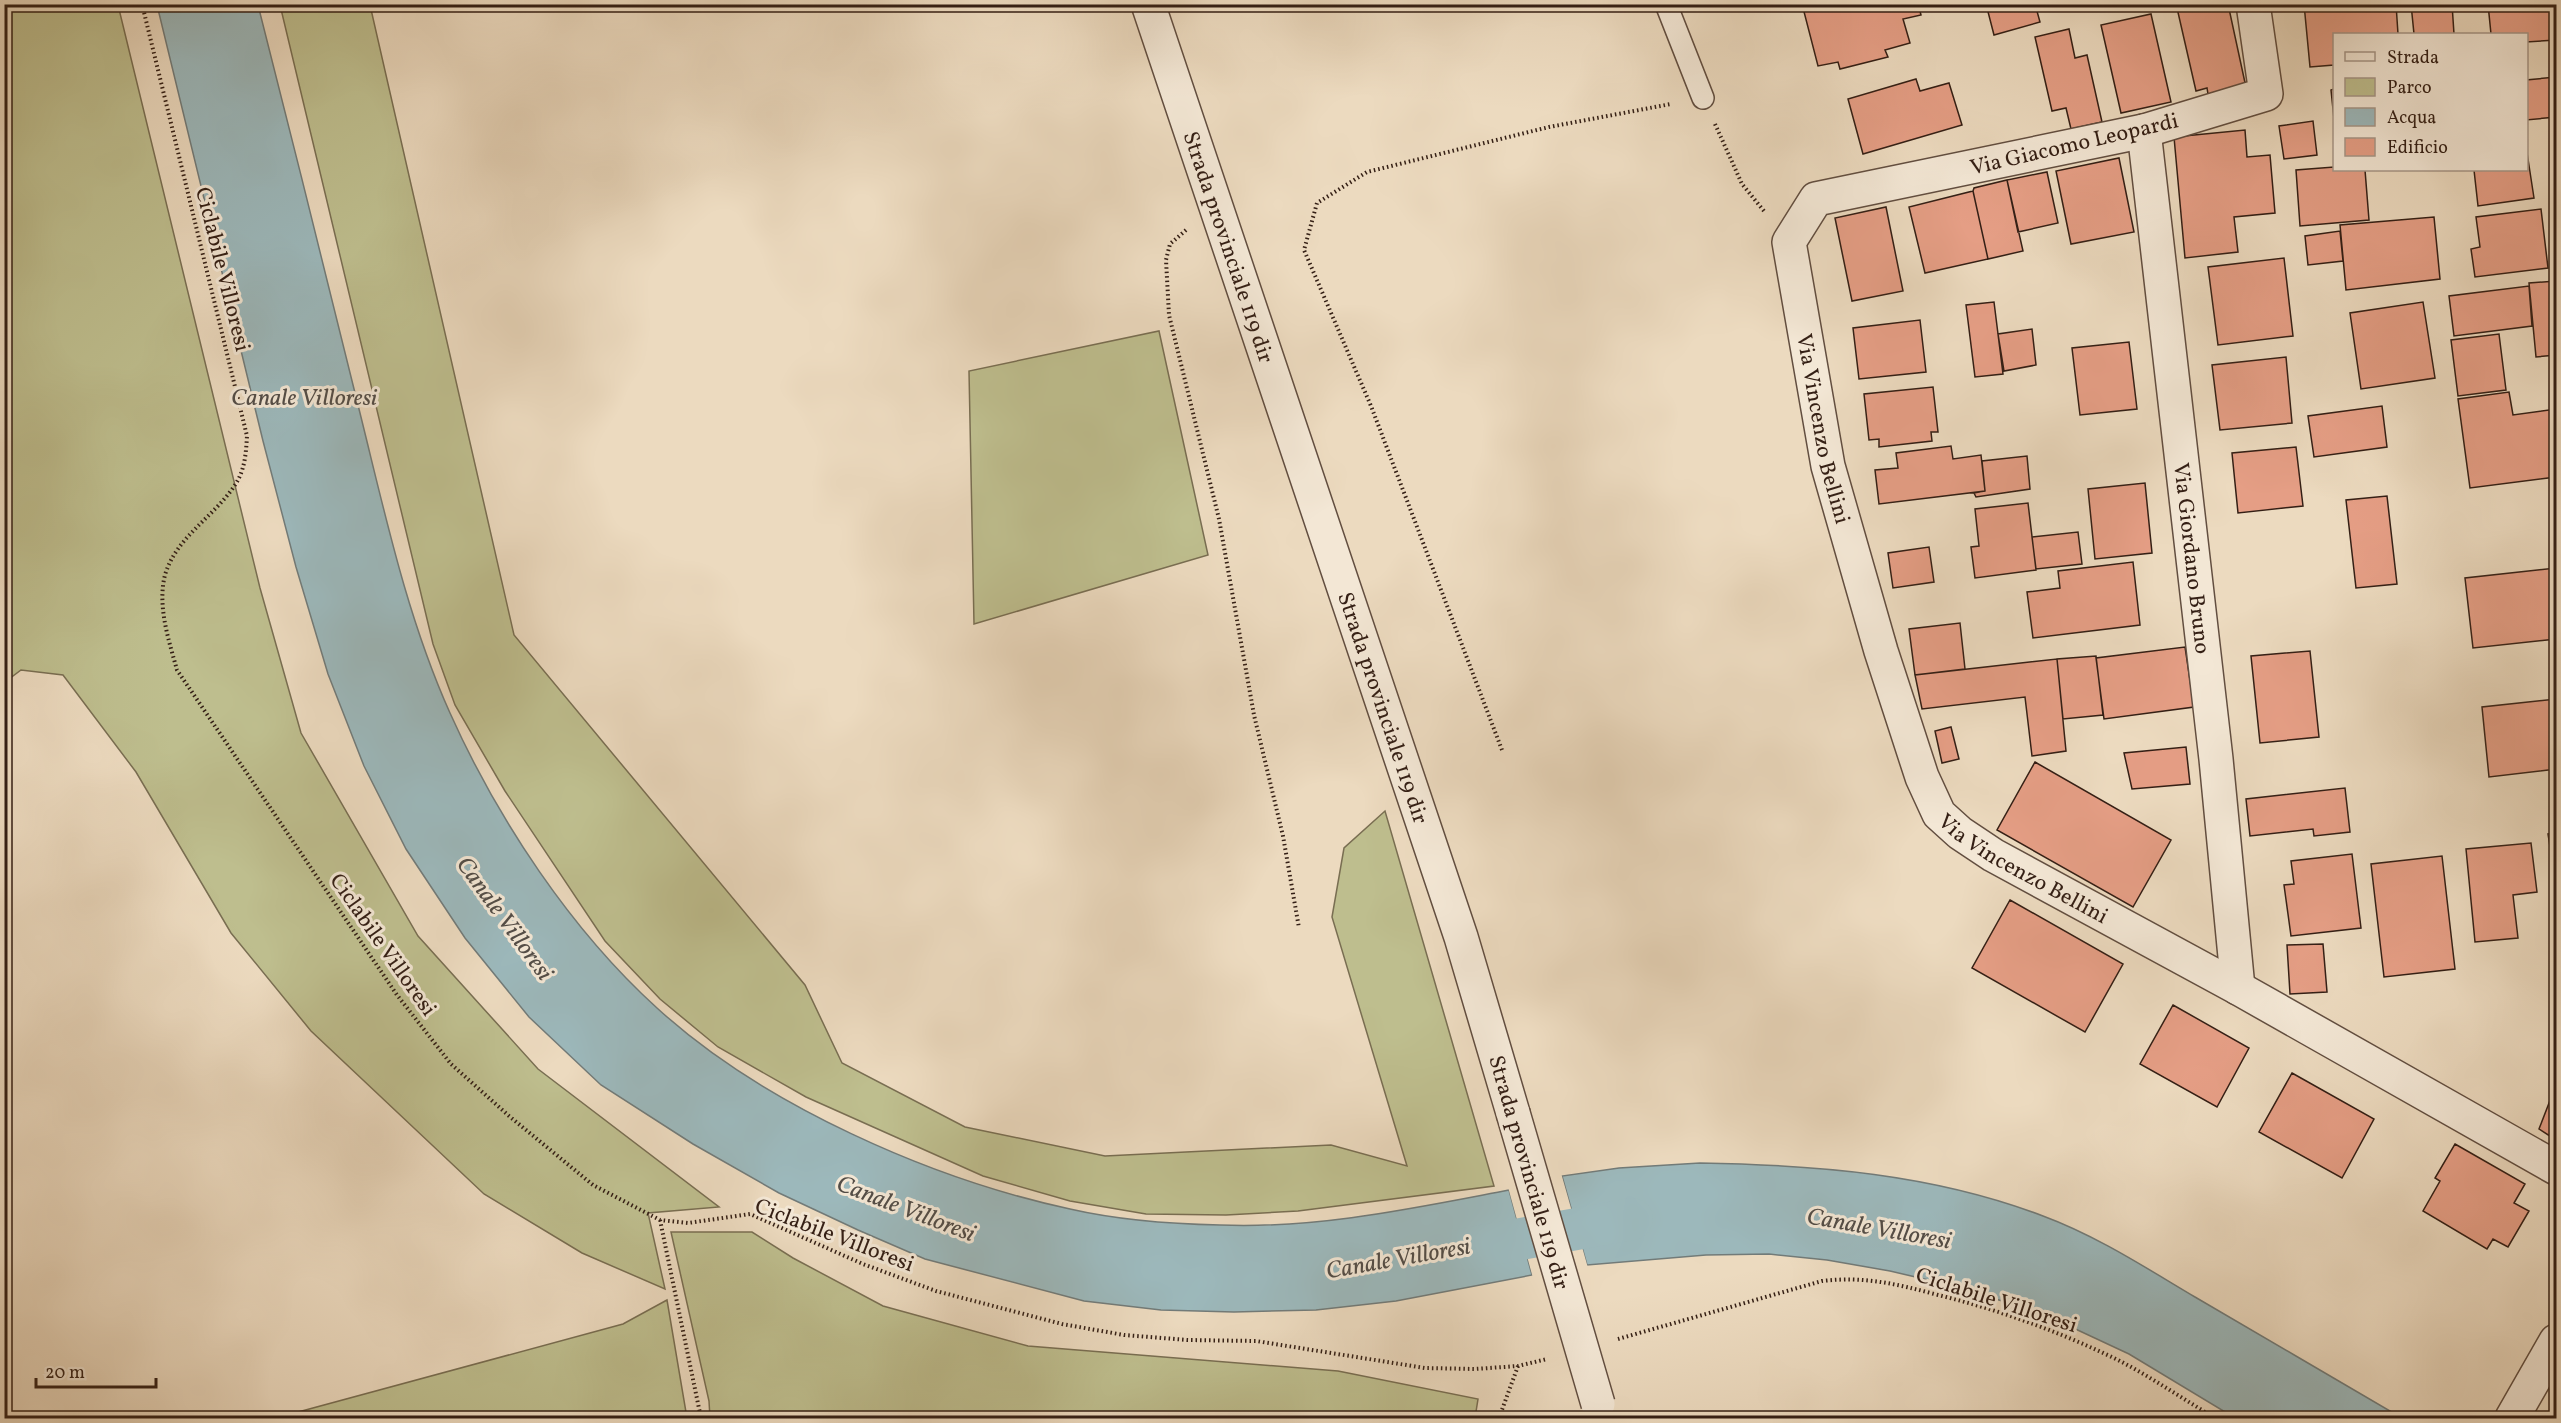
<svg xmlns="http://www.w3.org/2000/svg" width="2561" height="1423" viewBox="0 0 2561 1423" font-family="Vollkorn,serif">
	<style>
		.green { fill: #bebe8e; stroke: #796e52; stroke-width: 1.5 }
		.water { fill: #9cb8bb; stroke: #727b79; stroke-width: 1.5 }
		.pier { fill: #ecdabf }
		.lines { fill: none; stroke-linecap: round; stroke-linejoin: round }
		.canal { stroke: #9cb8bb; stroke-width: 42 }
		.building { fill: #e59e85; stroke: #341f15; stroke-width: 1.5 }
		.service-casing { stroke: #624e40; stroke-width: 24 }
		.minor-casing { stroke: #624e40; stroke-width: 36 }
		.tertiary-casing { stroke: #624e40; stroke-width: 36 }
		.path { stroke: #341f15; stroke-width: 4; stroke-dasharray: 1.5 3; stroke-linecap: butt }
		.service { stroke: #f3e7d5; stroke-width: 21 }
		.minor { stroke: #f3e7d5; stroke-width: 33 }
		.tertiary { stroke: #f3e7d5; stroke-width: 33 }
		.tertiary-bridge-casing { stroke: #624e40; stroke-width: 36; stroke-linecap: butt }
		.tertiary-bridge { stroke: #f3e7d5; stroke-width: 33 }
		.labels { text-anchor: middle; stroke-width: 6; stroke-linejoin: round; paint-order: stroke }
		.street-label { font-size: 22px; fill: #341f15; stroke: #f3e7d5 }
		.water-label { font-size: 24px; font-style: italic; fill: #534d47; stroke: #f3e7d5 }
	</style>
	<rect width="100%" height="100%" fill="#ecdabf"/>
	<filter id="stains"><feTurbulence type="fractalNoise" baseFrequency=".00333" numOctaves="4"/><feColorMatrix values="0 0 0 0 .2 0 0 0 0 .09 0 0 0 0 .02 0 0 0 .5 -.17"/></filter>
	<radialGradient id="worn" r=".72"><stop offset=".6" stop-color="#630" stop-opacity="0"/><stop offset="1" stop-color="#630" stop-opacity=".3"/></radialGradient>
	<path class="green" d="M5,4L118,5L260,588L301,733L418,936L538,1069L719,1207L648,1213L665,1289L582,1253L484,1194L311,1031L231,933L136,772L63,675L21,670L5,682Z
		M280,5H370L514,635L805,985L842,1063L965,1127L1105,1156L1331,1145L1407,1166L1332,917L1344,848L1385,811L1494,1186L1298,1211L1226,1215L1146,1214L1070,1201L983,1176L806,1097L718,1047L660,999L605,941L505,791L455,705L433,644Z
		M1159,331L1208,555L974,624L969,371Z
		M671,1232H752L793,1258L883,1306L1028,1346L1338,1371L1478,1399L1475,1418H710L709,1401Z
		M667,1300L687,1418H276L623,1324Z"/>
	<path class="water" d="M157,5H258C292,138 325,272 358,405C384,509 406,615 450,713C498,820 571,930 657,1008C763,1105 931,1179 1070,1209C1118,1220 1170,1224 1220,1225C1317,1229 1414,1208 1509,1190L1532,1275L1396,1301L1316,1310L1234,1312L1161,1310L1084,1301L925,1259L858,1230L779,1193L693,1144L601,1085L529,1017L465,938L406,849L364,766L328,674L296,567L263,441Z
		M1700,1163C1817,1165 1933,1174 2043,1216C2097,1236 2146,1268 2195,1297C2264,1337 2333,1378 2402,1418H2235L2129,1354L2069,1326L2015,1305L1954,1286L1890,1271L1827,1260L1769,1254L1706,1255L1587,1265L1562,1176L1619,1168Z"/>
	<path class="pier" d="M1561,1173L1588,1268L1584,1266L1559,1177Z
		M1508,1187L1512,1189L1535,1274L1533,1278Z"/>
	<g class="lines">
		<path class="canal" d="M1466,1249L1632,1219"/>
	</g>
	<path class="building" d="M1802,4H1918L1921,15L1903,19L1910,43L1885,50L1888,57L1840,69L1838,62L1818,66Z
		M1986,4H2035L2040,22L1994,35Z
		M2193,4H2228L2247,92L2209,100L2207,88L2196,91L2177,8Z
		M2275,4H2304V5L2275,7Z
		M2396,4L2398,34H2334V65L2310,67L2304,4Z
		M2411,4H2452L2454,34H2414Z
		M2488,4H2556V40L2526,42V34H2491Z
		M2151,14L2171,102L2121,113L2101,25Z
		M2069,29L2075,58L2087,55L2102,122L2071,129L2066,108L2052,111L2035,37Z
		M2556,77V117L2526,120V80Z
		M1916,79L1920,91L1949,83L1962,125L1863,154L1848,99Z
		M2334,89V119L2331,90Z
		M2313,121L2317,155L2284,159L2279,126Z
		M2245,130L2247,157L2270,155L2275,213L2234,217L2238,252L2185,258L2174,137Z
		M2526,146L2534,198L2478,206L2474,170H2526Z
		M2119,158L2134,232L2071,244L2056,171Z
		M2334,167V170H2365L2369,220L2300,226L2296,170Z
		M2047,172L2058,223L2018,232L2007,180Z
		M2007,180L2023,251L1988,259L1973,191L1974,188Z
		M1973,191L1988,259L1925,273L1909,207Z
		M1886,207L1903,291L1852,301L1835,218Z
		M2541,209L2548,268L2475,277L2471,249L2480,247L2476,217Z
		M2434,217L2440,279L2346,290L2340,225Z
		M2340,231L2343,261L2308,265L2305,236Z
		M2284,258L2293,336L2218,345L2208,267Z
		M2556,281V355L2536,357L2529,283Z
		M2529,286L2532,326L2454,336L2449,296Z
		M1994,302L2003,374L1975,377L1966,305Z
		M2423,302L2435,378L2361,389L2350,313Z
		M1920,320L1926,372L1859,379L1853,328Z
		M2032,329L2036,365L2004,371L1998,334Z
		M2499,334L2506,390L2458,396L2451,340Z
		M2129,342L2137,409L2080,415L2072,348Z
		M2286,357L2292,423L2220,430L2212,365Z
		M1933,387L1938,432H1931L1932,441L1879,447V439L1869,440L1864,394Z
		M2509,392L2513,415L2556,409V477L2470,488L2458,399Z
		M2382,406L2387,447L2314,457L2308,416Z
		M1951,446L1953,459L1981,455L1985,491L1879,504L1875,470L1898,468L1896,453Z
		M2296,447L2303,506L2238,513L2232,453Z
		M2027,456L2030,489L1976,497L1974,493L1985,491L1982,461Z
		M2145,483L2152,553L2095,559L2088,489Z
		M2387,496L2397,584L2356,588L2346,500Z
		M2028,503L2036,570L1975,578L1971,547L1979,546L1975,509Z
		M2078,532L2082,564L2036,569L2032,537Z
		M1929,547L1934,582L1893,588L1888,553Z
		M2133,562L2140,625L2033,638L2027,592L2060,588L2058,571Z
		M2556,568V639L2473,648L2465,578Z
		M1960,623L1965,669L1915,675L1909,629Z
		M2185,647L2194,707L2104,719L2096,658Z
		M2310,651L2319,737L2260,743L2251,656Z
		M2096,656L2103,715L2063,719L2057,659Z
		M2057,659L2066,751L2032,756L2025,697L1922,709L1915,675Z
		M2556,699V769L2489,777L2482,707Z
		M1951,727L1959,759L1942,763L1935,731Z
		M2186,747L2190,784L2132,789L2124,753Z
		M2035,762L2171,840L2133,907L1997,830Z
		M2345,788L2350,832L2314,836L2313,829L2250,836L2246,799Z
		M2556,833V885L2548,834Z
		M2531,843L2537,892L2513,895L2518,938L2475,942L2466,849Z
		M2352,854L2361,928L2291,936L2284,885L2294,884L2291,861Z
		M2442,856L2455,969L2384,977L2371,864Z
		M2010,900L2123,964L2085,1032L1972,968Z
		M2323,944L2327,992L2290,994L2287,945Z
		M2173,1005L2249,1048L2217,1107L2140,1064Z
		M2292,1073L2374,1119L2342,1178L2259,1132Z
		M2556,1085V1140L2539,1129Z
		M2455,1144L2525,1184L2514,1203L2529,1211L2508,1247L2493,1239L2487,1249L2423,1211L2440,1181L2435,1178Z"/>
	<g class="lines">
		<g class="service-casing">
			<path id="service" d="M1666,4L1703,98"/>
		</g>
		<g class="minor-casing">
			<g id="minor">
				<path id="s1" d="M2253,4L2266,94L2144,131L1816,199L1789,242L1828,466L1881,651L1922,777L1939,814L1960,833L1993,855L2238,988L2556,1168"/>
				<path id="s2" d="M2144,131L2216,759L2238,988"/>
				<path d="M2512,1418L2556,1341"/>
			</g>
		</g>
		<g class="tertiary-casing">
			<g id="tertiary">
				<path id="s3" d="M1148,4L1461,937L1513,1113"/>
			</g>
		</g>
		<path class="path" d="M142,4L247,436C246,453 245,470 235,485C214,517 176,537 165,575C157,606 169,641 177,670L397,995L451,1064L509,1116L593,1185L660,1220L688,1223L750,1214L863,1264L936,1291L1062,1324L1124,1335L1188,1340L1256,1341L1425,1368L1475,1369L1518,1366L1547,1359
			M1715,124L1742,184L1764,211
			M1186,230L1170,244L1166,260L1169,315L1219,519L1254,715L1283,836L1299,928
			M1502,750L1371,406L1304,250L1317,203L1367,172L1549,127L1671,104
			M660,1220L701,1418
			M1618,1339L1822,1281C1864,1276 1897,1284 1938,1295C2000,1310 2060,1332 2118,1360C2151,1377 2183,1399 2215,1418
			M1499,1418L1518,1366"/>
		<use href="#service" class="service"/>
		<use href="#minor" class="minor"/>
		<use href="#tertiary" class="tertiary"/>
		<g class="tertiary-bridge-casing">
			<path id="tertiary-bridge" d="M1513,1113L1598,1404"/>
		</g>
		<use href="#tertiary-bridge" class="tertiary-bridge"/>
	</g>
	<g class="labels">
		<g class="street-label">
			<text transform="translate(2074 143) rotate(-13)" y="8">Via Giacomo Leopardi</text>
			<text dy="8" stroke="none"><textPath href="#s3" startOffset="256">Strada provinciale 119 dir</textPath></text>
			<text transform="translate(224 269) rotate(76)" y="8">Ciclabile Villoresi</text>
			<text dy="8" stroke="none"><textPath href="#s1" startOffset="794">Via Vincenzo Bellini</textPath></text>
			<text dy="8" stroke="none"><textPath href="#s2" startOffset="430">Via Giordano Bruno</textPath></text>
			<text dy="8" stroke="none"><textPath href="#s3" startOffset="742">Strada provinciale 119 dir</textPath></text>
			<text dy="8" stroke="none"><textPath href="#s1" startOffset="1298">Via Vincenzo Bellini</textPath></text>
			<text transform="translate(384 944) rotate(55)" y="8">Ciclabile Villoresi</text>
			<text transform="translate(1530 1172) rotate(74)" y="8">Strada provinciale 119 dir</text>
			<text transform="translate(835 1234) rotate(21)" y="8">Ciclabile Villoresi</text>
			<text transform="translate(1997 1299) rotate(18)" y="8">Ciclabile Villoresi</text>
		</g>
		<g class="water-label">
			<text x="304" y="405">Canale Villoresi</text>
			<text transform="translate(505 918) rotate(54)" y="8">Canale Villoresi</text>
			<text transform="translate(906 1208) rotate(21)" y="8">Canale Villoresi</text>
			<text transform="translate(1879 1228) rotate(10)" y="8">Canale Villoresi</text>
			<text transform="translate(1398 1258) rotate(-10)" y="8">Canale Villoresi</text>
		</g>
	</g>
	<rect width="2561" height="1423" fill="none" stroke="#ecdabf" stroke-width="24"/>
	<rect x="6" y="6" width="2549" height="1411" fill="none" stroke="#341f15" stroke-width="3"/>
	<rect x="12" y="12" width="2537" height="1399" fill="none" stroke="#341f15" stroke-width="1.5"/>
	<rect x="2333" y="33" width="195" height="138" fill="#f3e7d5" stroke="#a79788" stroke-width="1.5"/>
	<rect x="2345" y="52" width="30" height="9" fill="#f3e7d5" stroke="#a79788" stroke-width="1.5"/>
	<text x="2387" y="63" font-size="18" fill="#341f15">Strada</text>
	<rect x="2345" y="78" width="30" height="18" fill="#bebe8e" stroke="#a79788" stroke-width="1.5"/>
	<text x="2387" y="93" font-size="18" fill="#341f15">Parco</text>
	<rect x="2345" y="108" width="30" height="18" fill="#9cb8bb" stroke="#a79788" stroke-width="1.5"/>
	<text x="2387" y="123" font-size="18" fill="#341f15">Acqua</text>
	<rect x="2345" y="138" width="30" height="18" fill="#e59e85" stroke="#a79788" stroke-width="1.5"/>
	<text x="2387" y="153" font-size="18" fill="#341f15">Edificio</text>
	<path d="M36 1378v9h120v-9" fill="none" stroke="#341f15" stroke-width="3"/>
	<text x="45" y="1378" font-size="18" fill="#341f15" stroke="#f3e7d5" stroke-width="4.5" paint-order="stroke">20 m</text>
	<rect width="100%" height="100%" filter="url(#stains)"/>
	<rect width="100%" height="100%" fill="url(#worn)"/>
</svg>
